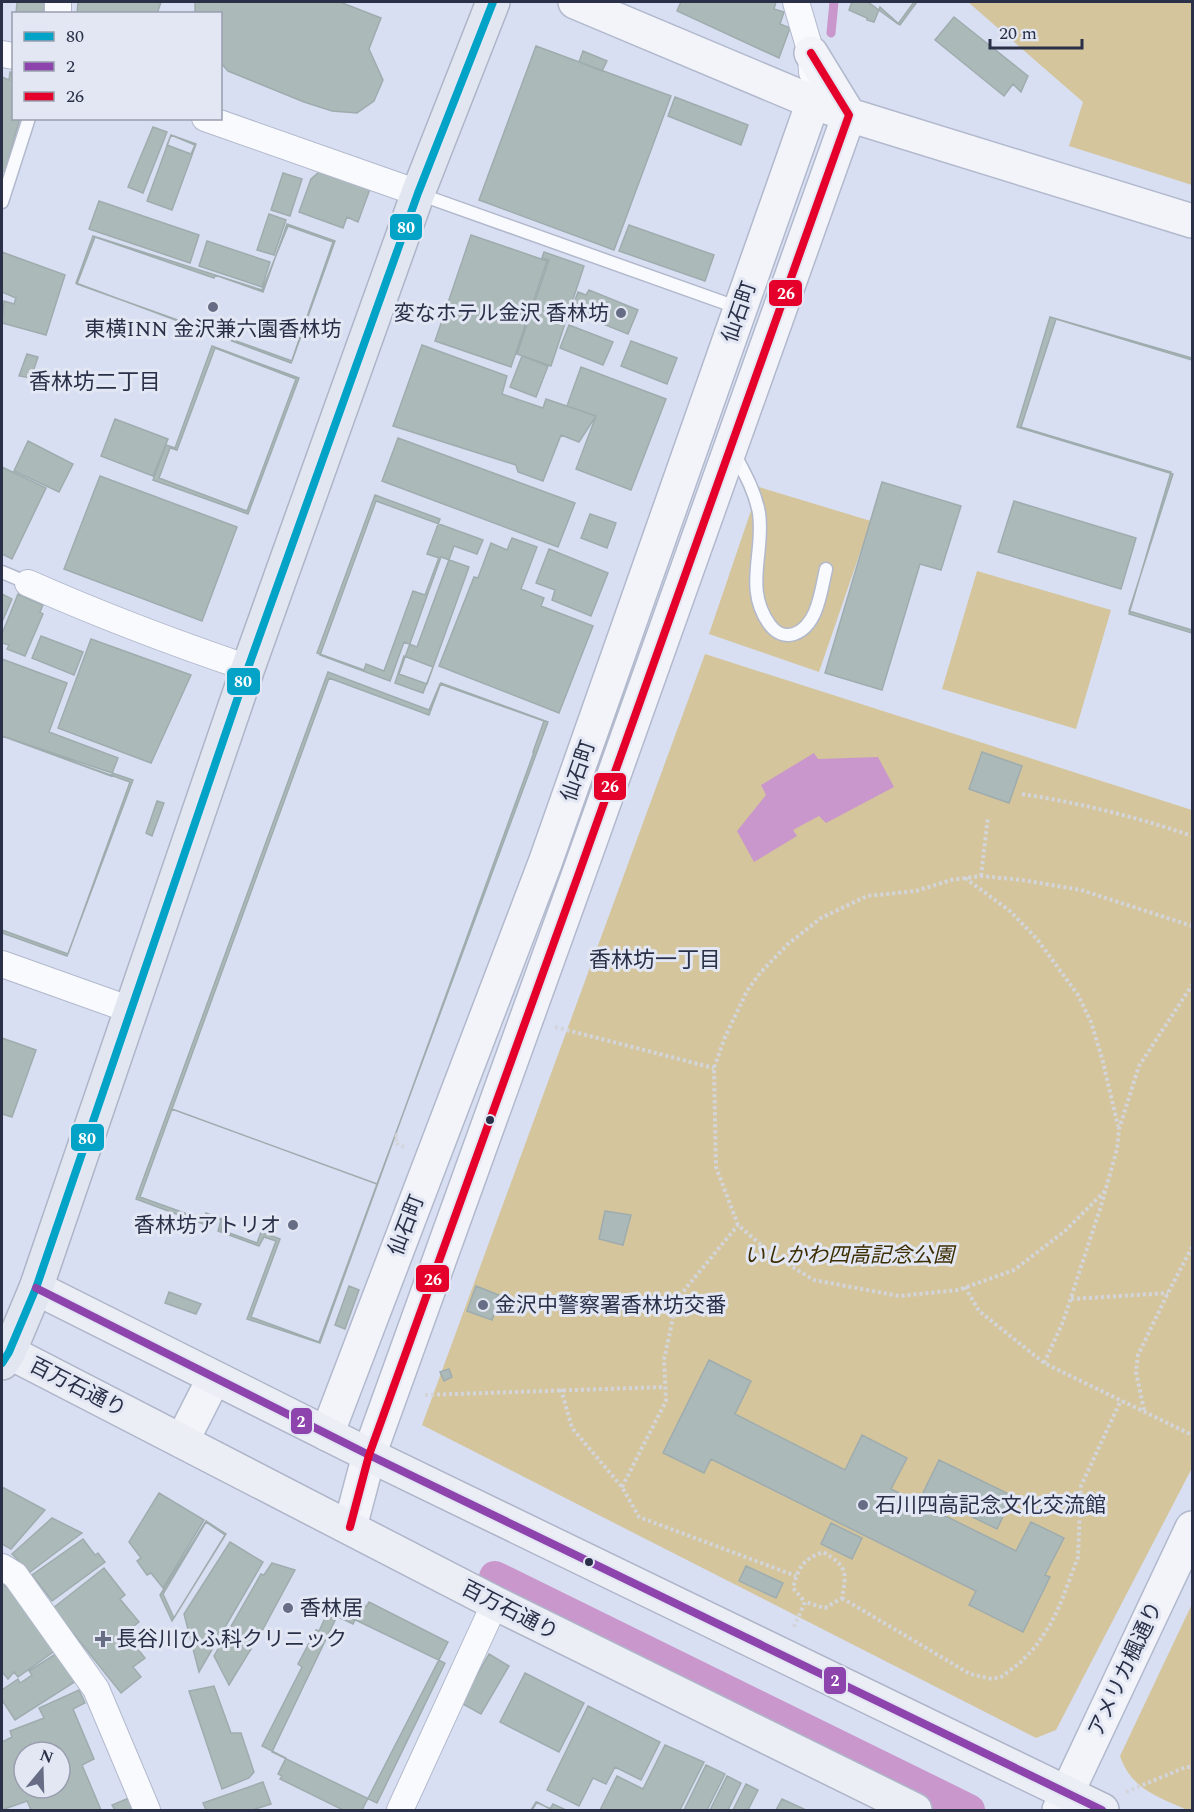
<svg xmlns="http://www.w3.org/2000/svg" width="1194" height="1812" viewBox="0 0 1194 1812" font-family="Spectral,'Noto Sans JP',serif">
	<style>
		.green { fill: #d4c59c }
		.water { fill: #c997cc }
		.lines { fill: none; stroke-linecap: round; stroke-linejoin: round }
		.stream { stroke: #c997cc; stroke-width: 9 }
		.canal { stroke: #c997cc; stroke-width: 32 }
		.building { fill: #abb9b9; stroke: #9facae; stroke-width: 1.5; fill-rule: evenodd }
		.lane-casing { stroke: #b2b9cd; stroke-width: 15 }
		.street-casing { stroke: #b2b9cd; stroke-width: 28 }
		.secondary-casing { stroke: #b2b9cd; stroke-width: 36 }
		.primary-casing { stroke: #aeb5c8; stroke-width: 36 }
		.highway-casing { stroke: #aeb5c8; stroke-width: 36 }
		.path { stroke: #d3d5db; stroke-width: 4; stroke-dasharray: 3 3; stroke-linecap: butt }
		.lane { stroke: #f9fafd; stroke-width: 12 }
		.street { stroke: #f9fafd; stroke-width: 26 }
		.secondary { stroke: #f2f4fa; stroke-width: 33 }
		.primary { stroke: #eceef6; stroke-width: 33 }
		.highway { stroke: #e2e6f0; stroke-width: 33 }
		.bus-1-casing { stroke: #e3e7f3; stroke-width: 12 }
		.bus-2-casing { stroke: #e3e7f3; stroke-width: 12 }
		.bus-3-casing { stroke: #e3e7f3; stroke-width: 12 }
		.bus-1 { stroke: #02a3c7; stroke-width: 8 }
		.bus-2 { stroke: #8e44ad; stroke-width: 8 }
		.bus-3 { stroke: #e4002b; stroke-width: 8 }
		.poi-dot { fill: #666d84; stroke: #e3e7f3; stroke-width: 2 }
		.bus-dot { fill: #293048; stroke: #e3e7f3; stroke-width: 2 }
		.labels { text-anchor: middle; stroke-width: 6; stroke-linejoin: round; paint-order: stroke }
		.street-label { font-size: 21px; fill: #293048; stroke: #e3e7f3 }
		.poi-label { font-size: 21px; fill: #293048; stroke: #e3e7f3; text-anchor: start }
		.park-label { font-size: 21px; font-style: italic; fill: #3c2e00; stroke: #e3e7f3 }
		.neighbourhood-label { font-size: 22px; fill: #293048; stroke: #e3e7f3 }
		.line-badge { stroke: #e3e7f3; stroke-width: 2 }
		.badge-label { font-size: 16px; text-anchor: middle; font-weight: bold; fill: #fff }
	</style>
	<rect width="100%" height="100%" fill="#d8dff3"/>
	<path class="green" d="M968,2H1192V185L1069,146L1083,102Z
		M759,487L871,521L819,672L709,634Z
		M977,571L1111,610L1076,729L942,689Z
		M705,654L1192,810V1468L1056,1730L1036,1738L422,1425Z
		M1192,1604V1810H1187C1157,1796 1132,1790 1120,1756Z"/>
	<path class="water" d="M814,753L818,759L878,757L894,787L826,823L819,816L793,830L797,836L754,862L737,831L766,795L761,785Z"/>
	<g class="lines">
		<path class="stream" d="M831,33L834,2"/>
		<path class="canal" d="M495,1577L969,1810"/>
	</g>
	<path class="building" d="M17,2H45L44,14H16Z
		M78,2H161L157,14H77Z
		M195,2H340L381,18L369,49L383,80L374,101L357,113L332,111L304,102L228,71L220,62V14H195Z
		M681,2H776L774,9L784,12L780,24L790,28L779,58L677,11Z
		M852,2H917L900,25L880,7L874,22L867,20V18L849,10Z
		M868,2H914L898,24Z
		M954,17L1028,76L1021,92L1013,84L1004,96L935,40Z
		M536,46L671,96L614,250L479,200Z
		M583,51L607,61L602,71L579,62Z
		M10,72L14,73V118H20L5,172L2,171V77L9,80Z
		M675,97L748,125L741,145L668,116Z
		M153,127L167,132L143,193L128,187Z
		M171,135L196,144L172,210L147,201Z
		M171,135L195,145L191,154L167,145Z
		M320,171L370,189L358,222L347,217L343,228L299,212L311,179Z
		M283,173L302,179L290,216L271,210Z
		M99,201L199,235L190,263L89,229Z
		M269,214L286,220L274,255L257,250Z
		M287,224L335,241L292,361L77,284L95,237L214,278L215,275L263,292Z
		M629,225L714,255L705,281L619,251Z
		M288,226L333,242L291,363L76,283L93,236L262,290Z
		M471,235L547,261L511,367L435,341Z
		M207,241L270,262L262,287L199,266Z
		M2,252L65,275L46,335L2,323L4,301L14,304L16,298L2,292Z
		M544,252L584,266L551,366L517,354L549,260L542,258Z
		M589,290L638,310L628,334L571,311L578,292L586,295Z
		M1050,317L1192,358V630L1129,611L1173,474L1017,427Z
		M1056,319L1192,360V633L1129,614L1171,472L1021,427Z
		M569,325L613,342L603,365L560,348Z
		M631,341L677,358L667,384L621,366Z
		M422,345L507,376L502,394L543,408L546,399L596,416L579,442L561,435L543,481L518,472L516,465L393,426Z
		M212,346L299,378L248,514L153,480L166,445L175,448Z
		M215,348L296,379L247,511L159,478L170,448L177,450Z
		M27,354L38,357L31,378L19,376Z
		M522,356L548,366L536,397L510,387Z
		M581,367L666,399L631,490L576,469L596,416L567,406Z
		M115,419L168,439L153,476L101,456Z
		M398,438L575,503L558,547L382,481Z
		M28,441L73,464L59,492L14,471Z
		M2,467L46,488L12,559L2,554Z
		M100,476L237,527L202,621L64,569Z
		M882,482L961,506L941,570L920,564L882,690L825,673Z
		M375,495L440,519L427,554L439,558L438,560L425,595L413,591L384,671L366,664L364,670L317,653Z
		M376,501L483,540L477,554L454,546L417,647L404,642L390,681L320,655Z
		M1014,501L1136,538L1121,589L998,552Z
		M590,514L616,523L607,548L581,538Z
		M512,538L537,547L521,589L544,598L541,606L593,626L559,713L439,666L474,577L478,578L491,543L507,550Z
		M549,549L608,573L591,616L552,600L555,590L536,583Z
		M441,557L469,567L427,684L399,674Z
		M2,594L12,599L2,622Z
		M18,594L43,605L40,612L43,614L25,656L7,649L9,645L2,643V634Z
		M41,636L83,652L74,675L32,658Z
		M91,639L191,675L151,763L58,728Z
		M404,656L433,667L423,693L395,683Z
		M2,659L67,683L49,732L118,758L111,776L2,736Z
		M328,672L429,710L440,684L544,721L533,752H534L320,1343L247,1319L276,1241L264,1237L259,1246L218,1231L221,1220L209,1216L206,1225L136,1199Z
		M329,678L429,715L441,683L548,722L377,1184L172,1109Z
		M2,736L130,782L68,954L2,930Z
		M2,736L133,780L67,956L2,933Z
		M982,752L1022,766L1009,803L969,789Z
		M157,801L164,803L152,836L146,833Z
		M2,1038L36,1050L12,1117L2,1114Z
		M172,1109L377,1184L319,1342L251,1317L280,1239L261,1232L257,1243L221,1230L225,1220L206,1213L204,1220L140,1197Z
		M605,1211L631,1215L623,1245L599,1239Z
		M349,1286L359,1290L345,1329L335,1325Z
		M476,1286L501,1296L492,1320L467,1311Z
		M169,1292L201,1304L196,1314L165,1303Z
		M709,1360L751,1381L735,1414L845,1470L862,1435L907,1458L891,1489L1016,1551L1031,1522L1064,1538L1045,1575L1050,1577L1023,1632L969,1605L976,1591L711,1459L704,1473L663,1453Z
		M449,1369L452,1377L444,1381L440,1372Z
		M939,1460L1013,1496L997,1529L923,1493Z
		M2,1487L45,1510L11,1549L2,1544Z
		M159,1493L204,1520L163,1588L151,1573L147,1575L137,1561L141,1558L129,1542Z
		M52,1518L82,1533L30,1572L12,1554Z
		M206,1521L226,1534L172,1621L160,1595Z
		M206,1522L225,1535L174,1618L163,1594Z
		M831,1523L862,1538L852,1559L821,1544Z
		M83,1539L95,1555L98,1553L105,1562L52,1601L32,1575Z
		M230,1542L263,1562L199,1672L184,1614Z
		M272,1563L295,1570L262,1631L229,1685L214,1656L261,1574L264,1575Z
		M746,1566L783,1583L776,1598L739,1581Z
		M104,1568L125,1595L120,1599L139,1622L125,1633L145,1658L133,1667L141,1677L121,1693L53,1608Z
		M2,1584L18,1595L56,1650L18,1677L14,1672L8,1679L2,1672Z
		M369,1602L448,1642L362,1810H343L280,1779L282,1776L278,1774L286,1758L262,1746L302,1667L298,1664L316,1630L319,1631L326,1616L330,1619L332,1614L353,1624L363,1604L366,1607Z
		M339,1612L445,1663L377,1803L272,1752Z
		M57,1653L76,1681L15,1720L2,1700V1690L18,1679L20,1683L32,1675L29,1671Z
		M489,1654L509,1666L481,1714L461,1703Z
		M525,1673L584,1703L559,1752L500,1722Z
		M214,1686L231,1733H241L254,1772L249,1778L222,1789L189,1691Z
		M79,1690L85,1703L73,1709L94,1759L82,1765L101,1810H31L27,1801L2,1810V1742L12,1737L10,1731L44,1718L39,1708ZM24,1752H60V1788H24Z
		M588,1706L660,1742L641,1780L615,1767L606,1784L593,1778L579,1806L547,1790Z
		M665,1745L704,1762L680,1810H600L617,1776L643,1789Z
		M706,1765L725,1774L707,1810H684Z
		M727,1776L741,1783L728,1810H710Z
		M263,1782L271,1804L252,1810H206L203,1803Z
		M746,1784L758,1790L748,1810H733Z
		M129,1798L135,1810H115L112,1805Z
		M782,1799L806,1810H776Z
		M536,1802L553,1810H531Z
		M537,1802L550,1809L553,1804L566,1810H532Z"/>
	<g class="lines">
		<g class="lane-casing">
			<path id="lane" d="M419,194L739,308
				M2,202L29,118
				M734,453C744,472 755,491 759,513C765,552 743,589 770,625C776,633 785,637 794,634C818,626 821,590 826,569
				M2,572L28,583"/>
		</g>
		<g class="street-casing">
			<path id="street" d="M796,2L811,53L812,72
				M58,14V2
				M2,54L14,56
				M205,118L418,193
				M28,583C100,615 174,643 248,668
				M2,964L131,1010
				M2,1567L15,1575L96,1689L147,1810
				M400,1810L495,1603"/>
		</g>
		<g class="secondary-casing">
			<path id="secondary" d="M575,2L813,102L849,115L1192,221
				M327,1434L545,863L813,102
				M182,1441L214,1378
				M350,1527L369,1455L579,873L849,115L811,53
				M1059,1810L1192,1528"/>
		</g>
		<g class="primary-casing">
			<path id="primary" d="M36,1288L369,1455L1102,1810
				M9,1352L495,1603L915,1810"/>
		</g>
		<g class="highway-casing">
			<path id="highway" d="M2,1363L9,1352L36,1288L248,668L418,193L493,2"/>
		</g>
		<path class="path" d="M1022,794C1080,803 1137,817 1192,836
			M981,876L988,817
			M965,878L1010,911L1037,939L1078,995L1091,1022L1102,1058L1118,1126
			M555,1027L714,1068
			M395,1135L398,1136L395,1143L404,1147
			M1105,1191L1065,1231L1014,1270L958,1290L899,1296L814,1280L774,1256L738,1225L716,1167L714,1068L725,1037L747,991L760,973L788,944L821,918L867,896L916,891L951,880L981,876L1022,880L1081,890L1192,926
			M965,1287L979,1311L1044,1363L1192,1435
			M1071,1299L1168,1293
			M1044,1363L1063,1322L1101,1206L1117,1149L1119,1129L1139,1066L1192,985
			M561,1389L572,1428L622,1487L639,1517L796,1576
			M425,1395L665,1387
			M1144,1410L1136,1372L1138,1355L1168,1293L1192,1247
			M622,1487L666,1401L664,1360L677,1299L738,1225
			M842,1598L970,1674L992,1679L1001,1677L1020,1663L1036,1646L1050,1625L1060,1605L1078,1557L1081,1486L1121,1400
			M794,1627L805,1602L825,1608L842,1598C847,1572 847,1566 823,1552C803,1559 798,1568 793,1588L805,1602
			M1126,1792L1186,1767H1192"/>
		<use href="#lane" class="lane"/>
		<use href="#street" class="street"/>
		<use href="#secondary" class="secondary"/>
		<use href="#primary" class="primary"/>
		<use href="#highway" class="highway"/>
		<g class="bus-1-casing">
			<path id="bus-1" d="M2,1363L9,1352L36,1288L248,668L418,193L493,2"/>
		</g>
		<g class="bus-2-casing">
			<path id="bus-2" d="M36,1288L369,1455L1102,1810"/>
		</g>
		<g class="bus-3-casing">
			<path id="bus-3" d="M350,1527L369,1455L579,873L849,115L811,53"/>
		</g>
		<use href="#bus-1" class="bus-1"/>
		<use href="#bus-2" class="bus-2"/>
		<use href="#bus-3" class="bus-3"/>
	</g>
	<g class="poi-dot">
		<circle cx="213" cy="307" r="6"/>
		<circle cx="621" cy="313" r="6"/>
		<circle cx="293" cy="1225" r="6"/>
		<circle cx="483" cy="1305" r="6"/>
		<circle cx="863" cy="1505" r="6"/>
		<circle cx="288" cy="1608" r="6"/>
		<path d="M100 1630h6v6h6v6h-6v6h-6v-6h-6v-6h6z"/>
	</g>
	<g class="bus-dot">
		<circle cx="490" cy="1120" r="5"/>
		<circle cx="589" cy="1562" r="5"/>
	</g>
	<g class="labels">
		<g class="street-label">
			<text transform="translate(739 312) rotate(-71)" y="7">仙石町</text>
			<text transform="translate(578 771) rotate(-71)" y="7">仙石町</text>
			<text transform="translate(406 1225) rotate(-69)" y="7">仙石町</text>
			<text transform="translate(78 1387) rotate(27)" y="7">百万石通り</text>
			<text transform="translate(510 1610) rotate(27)" y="7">百万石通り</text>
			<text transform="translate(1125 1669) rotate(-65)" y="7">アメリカ楓通り</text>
		</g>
		<g class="poi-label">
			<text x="609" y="320" text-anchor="end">変なホテル金沢 香林坊</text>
			<text x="213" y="336" text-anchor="middle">東横INN 金沢兼六園香林坊</text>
			<text x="281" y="1232" text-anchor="end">香林坊アトリオ</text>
			<text x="495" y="1312">金沢中警察署香林坊交番</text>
			<text x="875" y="1512">石川四高記念文化交流館</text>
			<text x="300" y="1615">香林居</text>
			<text x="116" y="1646">長谷川ひふ科クリニック</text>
		</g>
		<g class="park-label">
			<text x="849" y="1262">いしかわ四高記念公園</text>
		</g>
		<g class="neighbourhood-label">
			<text x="95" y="389">香林坊二丁目</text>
			<text x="655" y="967">香林坊一丁目</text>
		</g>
	</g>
	<g class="line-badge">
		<rect x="389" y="213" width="34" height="28" rx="6" fill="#02a3c7"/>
		<rect x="768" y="279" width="35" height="28" rx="6" fill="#e4002b"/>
		<rect x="226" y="667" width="35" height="29" rx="6" fill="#02a3c7"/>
		<rect x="593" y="772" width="34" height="29" rx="6" fill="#e4002b"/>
		<rect x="70" y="1123" width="35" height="29" rx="6" fill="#02a3c7"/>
		<rect x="415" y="1264" width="35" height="29" rx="6" fill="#e4002b"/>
		<rect x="290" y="1407" width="23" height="28" rx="6" fill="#8e44ad"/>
		<rect x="823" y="1666" width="24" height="29" rx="6" fill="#8e44ad"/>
	</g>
	<g class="badge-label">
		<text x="406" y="233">80</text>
		<text x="786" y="299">26</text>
		<text x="243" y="687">80</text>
		<text x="610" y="792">26</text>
		<text x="87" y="1144">80</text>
		<text x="433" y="1285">26</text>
		<text x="301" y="1427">2</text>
		<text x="835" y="1686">2</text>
	</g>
	<rect width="1194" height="1812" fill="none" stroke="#293048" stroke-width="6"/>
	<rect x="12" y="12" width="210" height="108" fill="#e3e7f3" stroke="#999eaf" stroke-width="1.5"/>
	<rect x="24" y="32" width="30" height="9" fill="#02a3c7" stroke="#999eaf" stroke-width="1.5"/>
	<text x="66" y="42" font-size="18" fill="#293048">80</text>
	<rect x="24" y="62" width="30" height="9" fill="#8e44ad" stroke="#999eaf" stroke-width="1.5"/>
	<text x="66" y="72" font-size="18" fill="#293048">2</text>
	<rect x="24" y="92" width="30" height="9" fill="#e4002b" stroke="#999eaf" stroke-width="1.5"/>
	<text x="66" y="102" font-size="18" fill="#293048">26</text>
	<g transform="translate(42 1770) rotate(19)"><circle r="28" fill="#e3e7f3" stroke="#999eaf" stroke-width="1.5"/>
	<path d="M0-4.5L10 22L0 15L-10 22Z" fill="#666d84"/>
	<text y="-9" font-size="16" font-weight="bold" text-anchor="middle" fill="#293048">N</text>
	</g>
	<path d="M990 39v9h92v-9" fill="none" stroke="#293048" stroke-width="3"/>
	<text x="999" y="39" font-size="18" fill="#293048" stroke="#e3e7f3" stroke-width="4.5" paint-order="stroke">20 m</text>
</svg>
